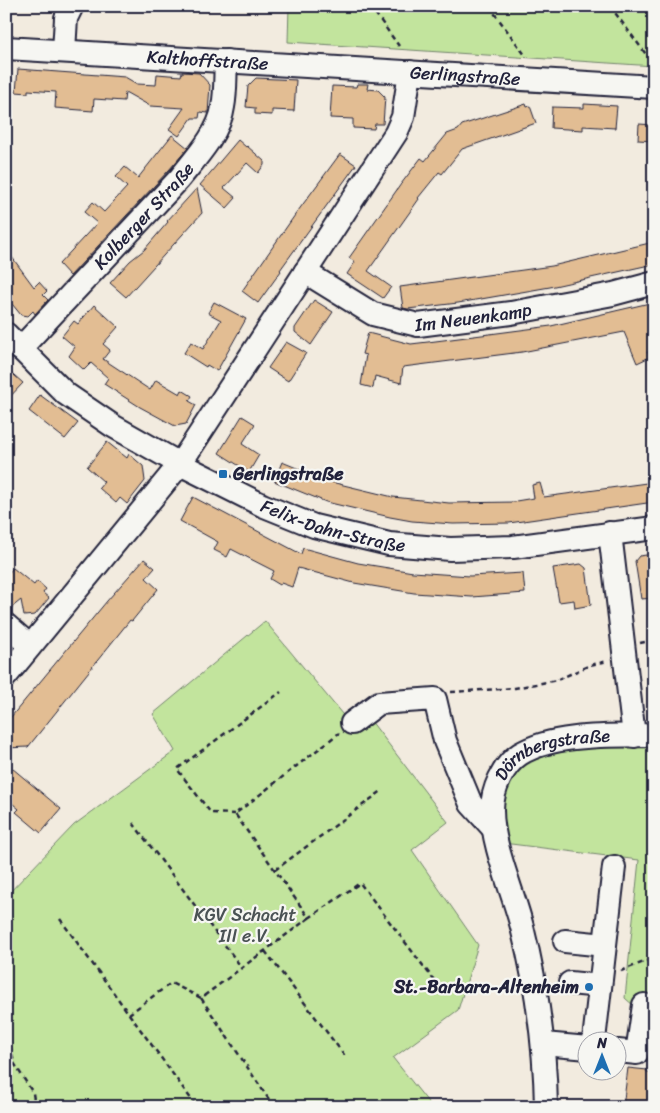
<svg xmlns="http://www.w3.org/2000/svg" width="660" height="1113" viewBox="0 0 660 1113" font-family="Sriracha,sans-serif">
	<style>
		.green { fill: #c2e49d; stroke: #72836c }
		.building { fill: #e2bd93; stroke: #22223b }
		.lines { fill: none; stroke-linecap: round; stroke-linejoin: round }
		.minor-casing { stroke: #22223b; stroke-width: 26 }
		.path { stroke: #22223b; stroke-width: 2.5; stroke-dasharray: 5 4; stroke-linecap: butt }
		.minor { stroke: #f6f6f2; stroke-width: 22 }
		.poi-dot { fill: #1f6fb2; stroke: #f6f6f2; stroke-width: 2 }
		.labels { text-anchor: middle; stroke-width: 4.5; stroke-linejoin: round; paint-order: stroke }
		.street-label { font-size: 18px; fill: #22223b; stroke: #f6f6f2 }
		.poi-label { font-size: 18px; font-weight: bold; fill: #22223b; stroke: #f6f6f2; text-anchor: start }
		.park-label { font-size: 18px; fill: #4a5254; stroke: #f6f6f2 }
	</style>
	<rect width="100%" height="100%" fill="#f2ebdf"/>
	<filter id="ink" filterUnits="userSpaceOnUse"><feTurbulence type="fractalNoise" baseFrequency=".02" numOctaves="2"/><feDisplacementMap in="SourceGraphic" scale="10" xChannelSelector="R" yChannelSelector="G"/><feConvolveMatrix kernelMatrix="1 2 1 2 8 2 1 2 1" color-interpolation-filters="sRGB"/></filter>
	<g filter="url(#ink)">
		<path class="green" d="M289,6H654V66L288,42Z
			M265,621L357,732L371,721L448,822L412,850L478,945L458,1010L393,1058L432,1107H6V896L74,825L175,751L153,714Z
			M654,741V1024L625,998L639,860L503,843L502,792L515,769L534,753Z"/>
		<path class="building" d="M18,69L125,77L137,84L156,85L157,74L181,76L182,72L199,73L210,85L208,113L200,112L199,118H192L179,136L169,129L184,108L150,106L125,92L124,101L94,99L93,111L55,108L56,92L28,90V93L16,92Z
			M256,78L296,80L294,111L272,110V115L255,114V108L246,107L248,86Z
			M357,84H368L367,89L378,90L385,97L383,124H375L374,129L353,128V119L330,118L332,86L356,87Z
			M526,104L527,107L530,106L536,123L462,149L442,174L439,172L418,198L419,199L368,271L391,287L383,298L347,274L355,262L349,258L401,184L421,158L425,161L447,134L458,130L462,125Z
			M584,104L617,106L615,128L583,126V130L551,128L552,107L584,108Z
			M639,124L654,125V141L638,140Z
			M172,135L188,148L169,170L70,276L59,264L97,223L84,212L93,202L104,212L127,187L116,177L125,167L138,178Z
			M238,140L246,147L247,146L264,161V165L258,173L247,163L236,175L224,188L236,198L227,208L200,185Z
			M340,154L356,165L280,270L281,271L258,303L242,291L295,215Z
			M197,188L202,213L126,297L110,283L130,261L144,250L168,222L167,221Z
			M654,242V264L550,287L458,303L408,309L403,308L400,287L552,266Z
			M6,249L34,287L39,282L47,291L43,295L48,300L35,314L33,311L28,316L21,315L12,304L6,307Z
			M314,300L333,312L311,345L295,332V328Z
			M214,302L246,319L217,371L207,365L206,367L184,353L191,342L203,349L221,320L208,313Z
			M654,302V352H647L650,357L637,363L624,332L522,352L403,367L401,383L375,376L373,388L361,385L366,355L362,354L368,333L411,344L428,342L551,326Z
			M94,305L118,327L103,344L110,350L103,359L150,390L156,380L180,394L182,390L192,396L189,401L196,405L186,424L175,426L140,407L104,384L108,378L91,363L84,370L69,356L75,347L62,336L74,321L78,324Z
			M286,342L306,353L288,381L268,368Z
			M6,368L23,383L6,401Z
			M40,395L78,423L65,439L29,411Z
			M242,416L255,424L242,444L259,455L249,472L219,453Z
			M107,442L127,458L129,454L143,466L145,481L127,504L120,498L116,503L99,488L104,482L87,467Z
			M282,462L331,482L393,497L449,503L516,502V501L534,498L532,485L540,483L544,497L654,482V502L509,523L453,524L412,521L390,517L326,502L274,481Z
			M193,497L301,554L303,548L358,563L413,572L470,576L523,573L525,593L472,597L414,593L354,583L298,568L292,587L281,583L280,585L270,579L274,571L231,549L227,557L220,553L214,550L218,542L180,521Z
			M654,554V598L641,599L635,561L639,556Z
			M144,559L155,568L146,578L158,589L132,621L130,620L28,747L6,748V723L107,601Z
			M581,564L586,568L591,605L575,608L574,600L559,602L553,568Z
			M13,568L34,585L37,581L46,589L43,593L49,598L35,615L24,616L21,600L6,612V576Z
			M6,763L61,809L41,833L16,812L19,809L6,798Z
			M628,1068L647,1070V1072L654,1073V1107H623Z"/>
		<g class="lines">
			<g class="minor-casing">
				<g id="minor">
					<path id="s1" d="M6,48L654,87"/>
					<path d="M64,51L66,18L72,6"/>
					<path id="s2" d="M305,272L373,314L418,325L511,313L613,294L654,283"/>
					<path id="s3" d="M6,334L66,394L113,426L180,464L262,505L314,526L389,544L450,549L513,547L654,528"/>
					<path id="s4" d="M20,349L179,179C195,159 220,132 223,107C226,92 225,76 226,61"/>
					<path d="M610,533L634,736"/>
					<path d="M6,625L30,646"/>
					<path d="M6,676L180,464L396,133L403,117L410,72"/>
					<path d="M352,723L379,703L435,699L445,741L471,804L492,827"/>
					<path d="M565,941L605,945"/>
					<path d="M570,983L600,986"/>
					<path d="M594,1040L614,867"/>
					<path d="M544,1044L588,1048"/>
					<path d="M618,1051L637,1053L644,1005"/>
					<path id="s5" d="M546,1107C545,1045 537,986 522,927C513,891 492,846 492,810C492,790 503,765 520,754C554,733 614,736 654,735"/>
				</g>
			</g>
			<path class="path" d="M370,6L399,46
				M489,6L525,55
				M610,6L648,57
				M640,643L654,640
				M451,692L515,688L557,680L590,665L608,661
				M235,814L211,813L177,769L281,692
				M133,823L242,968
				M275,870L383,790
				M309,918L360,883L434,980
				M60,919L129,1014L171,983L201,998
				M265,951L345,1056
				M621,971L654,958
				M129,1014L197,1107
				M6,1038L10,1044L14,1063L6,1077
				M14,1063L33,1093L35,1107
				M274,1107L201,998L309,918L235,814L339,733"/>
			<use href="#minor" class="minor"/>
		</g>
	</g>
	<g class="poi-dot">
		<rect x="218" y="469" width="10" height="10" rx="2.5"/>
		<circle cx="589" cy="987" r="5"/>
	</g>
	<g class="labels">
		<g class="street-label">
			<text dy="6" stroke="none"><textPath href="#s1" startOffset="202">Kalthoffstraße</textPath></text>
			<text dy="6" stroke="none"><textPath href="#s1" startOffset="460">Gerlingstraße</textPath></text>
			<text dy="6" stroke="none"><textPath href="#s4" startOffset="182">Kolberger Straße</textPath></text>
			<text dy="6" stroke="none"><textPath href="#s2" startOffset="182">Im Neuenkamp</textPath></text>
			<text dy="6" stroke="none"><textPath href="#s3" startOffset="385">Felix-Dahn-Straße</textPath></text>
			<text dy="6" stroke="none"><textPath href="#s5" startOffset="398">Dörnbergstraße</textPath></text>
		</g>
		<g class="poi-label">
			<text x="233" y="480">Gerlingstraße</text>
			<text x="579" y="993" text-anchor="end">St.-Barbara-Altenheim</text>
		</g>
		<g class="park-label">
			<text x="245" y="921">KGV Schacht<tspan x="245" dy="21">III e.V.</tspan></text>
		</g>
	</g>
	<rect width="660" height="1113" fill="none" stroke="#f6f6f2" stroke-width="25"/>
	<rect x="12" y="12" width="635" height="1088" fill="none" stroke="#22223b" stroke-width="2" filter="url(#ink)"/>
	<g transform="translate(602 1056)"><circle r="24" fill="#f6f6f2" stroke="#a1a1a9"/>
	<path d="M0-4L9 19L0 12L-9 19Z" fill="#1f6fb2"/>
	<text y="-8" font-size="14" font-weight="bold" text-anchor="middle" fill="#22223b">N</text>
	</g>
</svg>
